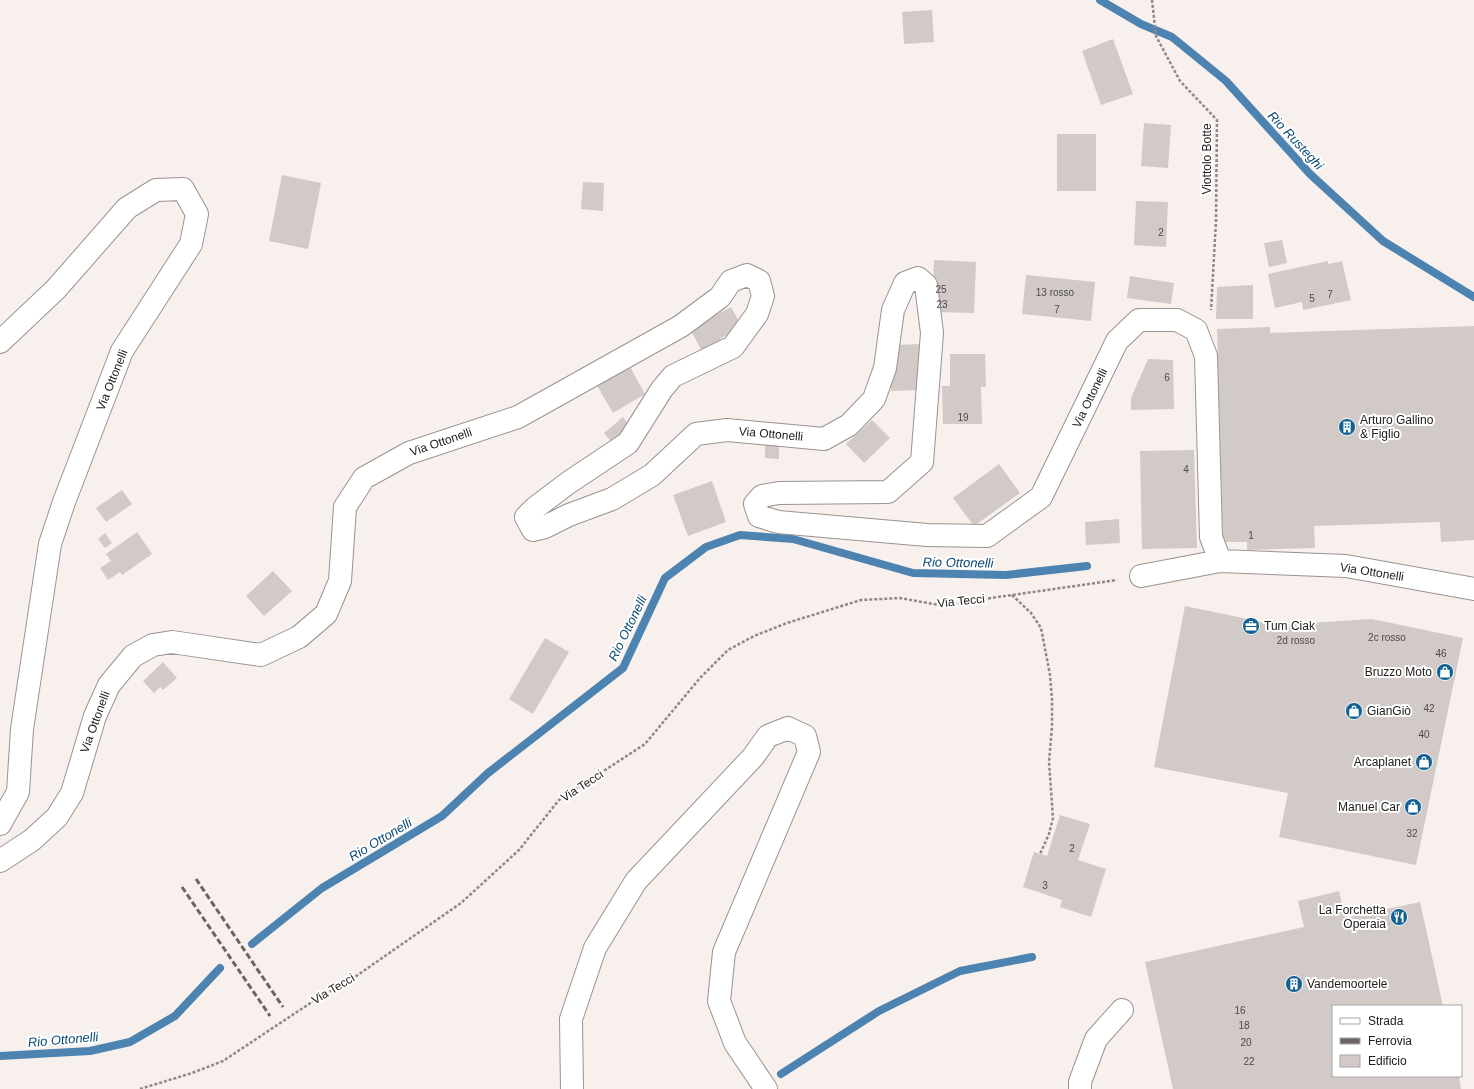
<svg xmlns="http://www.w3.org/2000/svg" width="1474" height="1089" viewBox="0 0 1474 1089" font-family="Helvetica,sans-serif">
	<style>
		.lines { fill: none; stroke-linecap: round; stroke-linejoin: round }
		.stream { stroke: #4c83b1; stroke-width: 8 }
		.building { fill: #d1cac6 }
		.minor-casing { stroke: #9a938f; stroke-width: 24 }
		.path { stroke: #8e8987; stroke-width: 2.5; stroke-dasharray: 3 2; stroke-linecap: butt }
		.minor { stroke: #fff; stroke-width: 22 }
		.rail { stroke: #6b6664; stroke-width: 3; stroke-dasharray: 6 3; stroke-linecap: butt }
		.labels { text-anchor: middle; stroke-width: 4; stroke-linejoin: round; paint-order: stroke }
		.number-label { font-size: 10px; fill: #4e4a49 }
		.street-label { font-size: 12px; fill: #23201f; stroke: #fff }
		.poi-label { font-size: 12px; fill: #23201f; stroke: #fff; text-anchor: start }
		.water-label { font-size: 13px; font-style: italic; fill: #094972; stroke: #fff }
	</style>
	<rect width="100%" height="100%" fill="#f7f0ec"/>
	<g class="lines">
		<path class="stream" d="M1100,0L1141,24L1172,37L1226,81L1310,174L1383,241L1474,297
			M252,944L322,888L442,816L488,773L623,668L665,578L706,547L740,535L793,539L913,573L1006,575L1087,566
			M0,1056L90,1051L130,1042L175,1016L220,968
			M781,1074L879,1011L960,971L1032,957"/>
	</g>
	<path class="building" d="M932,10L934,42L904,44L902,12Z
		M1113,39L1133,94L1101,105L1082,51Z
		M1144,123L1171,125L1168,168L1141,166Z
		M1057,134H1096V191H1057Z
		M282,175L321,183L308,249L269,241Z
		M583,182L604,183L603,211L581,209Z
		M1136,201L1168,202L1166,247L1134,245Z
		M1282,240L1287,263L1269,267L1264,243Z
		M934,260L976,262L974,313L932,312Z
		M1328,261V264L1342,261L1351,300L1303,310L1302,302L1275,308L1268,274Z
		M1026,275L1095,282L1091,321L1022,314Z
		M1130,276L1174,283L1171,304L1127,298Z
		M1253,285V319H1216L1217,287Z
		M731,307L742,327L720,339L725,346L705,357L690,329Z
		M1474,326V540L1441,542L1440,522L1314,526L1315,548L1247,550V542H1223L1217,329L1270,327V333Z
		M919,344L921,390L891,391L890,366H898L897,345Z
		M950,354H985L986,387H981L982,424H943L942,386H950Z
		M1148,359L1173,360L1174,409L1131,410V398Z
		M629,365L645,394L613,413L596,384Z
		M623,417L633,430L614,445L604,433Z
		M872,420L890,438L864,463L846,444Z
		M765,443L779,444V459L765,458Z
		M1194,450L1197,548L1142,549L1140,451Z
		M999,464L1020,493L974,526L953,498Z
		M712,481L726,522L688,536L673,495Z
		M122,490L132,504L106,522L96,508Z
		M1119,519L1120,543L1086,545L1085,522Z
		M137,532L152,554L122,575L120,572L108,580L100,568L111,561L106,554Z
		M105,533L112,543L105,548L98,539Z
		M273,571L292,591L264,616L246,596Z
		M1185,606L1277,625L1372,619L1463,638L1416,865L1279,837L1288,793L1154,767Z
		M545,638L569,652L533,714L509,699Z
		M163,662L177,678L163,690L160,687L154,693L143,681Z
		M1060,815L1090,824L1078,860L1106,869L1091,917L1060,907L1062,900L1023,887L1034,852L1047,856Z
		M1339,891L1345,918L1420,902L1443,1006H1333V1076H1459L1461,1089H1173L1145,962L1304,927L1298,901Z"/>
	<g class="lines">
		<g class="minor-casing">
			<path id="minor" d="M0,342L56,289L127,208L156,190L183,189L197,214L191,244L122,351L64,502L50,544L22,729L18,792L0,824
				M1141,576L1220,561
				M0,861L32,840L57,817L72,793L95,716L109,685L133,656L153,645L172,642L261,655L299,637L326,614L340,581L345,507L364,478L409,453L518,417L681,326L720,297L731,281L747,275L759,281L763,296L757,314L733,347L673,376L662,389L628,443L568,483L535,508L526,517L533,530L545,527L569,515L612,499L652,475L696,434L727,430L824,439L849,425L874,399L885,368L893,310L905,283L918,278L926,285L932,333L922,462L888,492L779,493L762,496L755,504L759,516L778,522L927,535L987,536L1041,497L1117,341L1139,320H1177L1196,330L1206,356L1211,537L1220,561L1346,566L1474,589
				M572,1089L571,1019L595,948L636,881L753,757L768,736L788,728L805,736L809,752L724,952L719,1001L735,1043L766,1089
				M1080,1089V1082L1096,1039L1122,1010"/>
		</g>
		<path class="path" d="M1152,0L1156,36L1180,81L1217,120L1216,221L1211,310
			M1012,595L1031,613L1041,628L1050,675L1052,700V727L1049,762L1053,818L1049,834L1040,854
			M140,1089L192,1073L223,1061L321,996L352,979L461,903L519,850L559,800L645,744L700,678L728,650L754,636L787,623L861,600L900,598L939,605L966,603L991,598L1117,580"/>
		<use href="#minor" class="minor"/>
		<path class="rail" d="M196,879L283,1007
			M182,887L270,1016"/>
	</g>
	<defs>
		<g id="building-disc" transform="scale(0.9)"><circle r="9.5" fill="#156093" stroke="#fff"/><path d="M-4-6H4V6H1V3H-1V6H-4ZM-2.5-4.3h1.7v1.8h-1.7ZM.8-4.3h1.7v1.8H.8ZM-2.5-1h1.7V.8h-1.7ZM.8-1h1.7V.8H.8Z" fill="#fff"/></g>
		<g id="office-disc" transform="scale(0.9)"><circle r="9.5" fill="#156093" stroke="#fff"/><path d="M-6-3h4V-5.5h4V-3h4V5H-6ZM-1-4.5V-3h2v-1.5ZM-6 0V1H6V0Z" fill="#fff"/></g>
		<g id="shop-disc" transform="scale(0.9)"><circle r="9.5" fill="#156093" stroke="#fff"/><path d="M-5-2.5h2.3a2.7 3.5 0 0 1 5.4 0H5L5.5 6h-11ZM-1.5-2.5h3a1.5 2.3 0 0 0-3 0Z" fill="#fff"/></g>
		<g id="restaurant-disc" transform="scale(0.9)"><circle r="9.5" fill="#156093" stroke="#fff"/><path d="M-5-6h1v4h1v-4h1v4h1v-4h1v5L-1.5 .5V6h-2V.5L-5-1ZM5-6V6H3V1.5H1.5Q1.5-4 5-6Z" fill="#fff"/></g>
	</defs>
	<g fill-rule="evenodd">
		<use href="#building-disc" x="1347" y="427"/>
		<use href="#office-disc" x="1251" y="626"/>
		<use href="#shop-disc" x="1445" y="672"/>
		<use href="#shop-disc" x="1354" y="711"/>
		<use href="#shop-disc" x="1424" y="762"/>
		<use href="#shop-disc" x="1413" y="807"/>
		<use href="#restaurant-disc" x="1399" y="917"/>
		<use href="#building-disc" x="1294" y="984"/>
	</g>
	<g class="labels">
		<g class="number-label">
			<text x="1161" y="236">2</text>
			<text x="941" y="293">25</text>
			<text x="1055" y="296">13 rosso</text>
			<text x="1330" y="298">7</text>
			<text x="1312" y="302">5</text>
			<text x="942" y="308">23</text>
			<text x="1057" y="313">7</text>
			<text x="1167" y="381">6</text>
			<text x="963" y="421">19</text>
			<text x="1186" y="473">4</text>
			<text x="1251" y="539">1</text>
			<text x="1387" y="641">2c rosso</text>
			<text x="1296" y="644">2d rosso</text>
			<text x="1441" y="657">46</text>
			<text x="1429" y="712">42</text>
			<text x="1424" y="738">40</text>
			<text x="1412" y="837">32</text>
			<text x="1072" y="852">2</text>
			<text x="1045" y="889">3</text>
			<text x="1240" y="1014">16</text>
			<text x="1244" y="1029">18</text>
			<text x="1246" y="1046">20</text>
			<text x="1249" y="1065">22</text>
		</g>
		<g class="street-label">
			<text transform="translate(1207 159) rotate(-90)" y="4">Viottolo Botte</text>
			<text transform="translate(112 380) rotate(-68)" y="4">Via Ottonelli</text>
			<text transform="translate(1090 398) rotate(-64)" y="4">Via Ottonelli</text>
			<text transform="translate(771 434) rotate(5)" y="4">Via Ottonelli</text>
			<text transform="translate(441 442) rotate(-19)" y="4">Via Ottonelli</text>
			<text transform="translate(1372 572) rotate(9)" y="4">Via Ottonelli</text>
			<text transform="translate(961 601) rotate(-6)" y="4">Via Tecci</text>
			<text transform="translate(95 722) rotate(-70)" y="4">Via Ottonelli</text>
			<text transform="translate(582 786) rotate(-33)" y="4">Via Tecci</text>
			<text transform="translate(333 989) rotate(-31)" y="4">Via Tecci</text>
		</g>
		<g class="poi-label">
			<text x="1360" y="424">Arturo Gallino<tspan x="1360" dy="14">&amp; Figlio</tspan></text>
			<text x="1264" y="630">Tum Ciak</text>
			<text x="1432" y="676" text-anchor="end">Bruzzo Moto</text>
			<text x="1367" y="715">GianGiò</text>
			<text x="1411" y="766" text-anchor="end">Arcaplanet</text>
			<text x="1400" y="811" text-anchor="end">Manuel Car</text>
			<text x="1386" y="914" text-anchor="end">La Forchetta<tspan x="1386" dy="14">Operaia</tspan></text>
			<text x="1307" y="988">Vandemoortele</text>
		</g>
		<g class="water-label">
			<text transform="translate(1296 140) rotate(47)" y="5">Rio Rusteghi</text>
			<text transform="translate(958 562) rotate(1)" y="5">Rio Ottonelli</text>
			<text transform="translate(627 628) rotate(-64)" y="5">Rio Ottonelli</text>
			<text transform="translate(380 839) rotate(-31)" y="5">Rio Ottonelli</text>
			<text transform="translate(63 1039) rotate(-5)" y="5">Rio Ottonelli</text>
		</g>
	</g>
	<rect x="1332" y="1005" width="130" height="72" fill="#ffffff" stroke="#a7a6a5"/>
	<rect x="1340" y="1018" width="20" height="6" fill="#ffffff" stroke="#a7a6a5"/>
	<text x="1368" y="1025" font-size="12" fill="#23201f">Strada</text>
	<rect x="1340" y="1038" width="20" height="6" fill="#6b6664" stroke="#a7a6a5"/>
	<text x="1368" y="1045" font-size="12" fill="#23201f">Ferrovia</text>
	<rect x="1340" y="1055" width="20" height="12" fill="#d1cac6" stroke="#a7a6a5"/>
	<text x="1368" y="1065" font-size="12" fill="#23201f">Edificio</text>
</svg>
